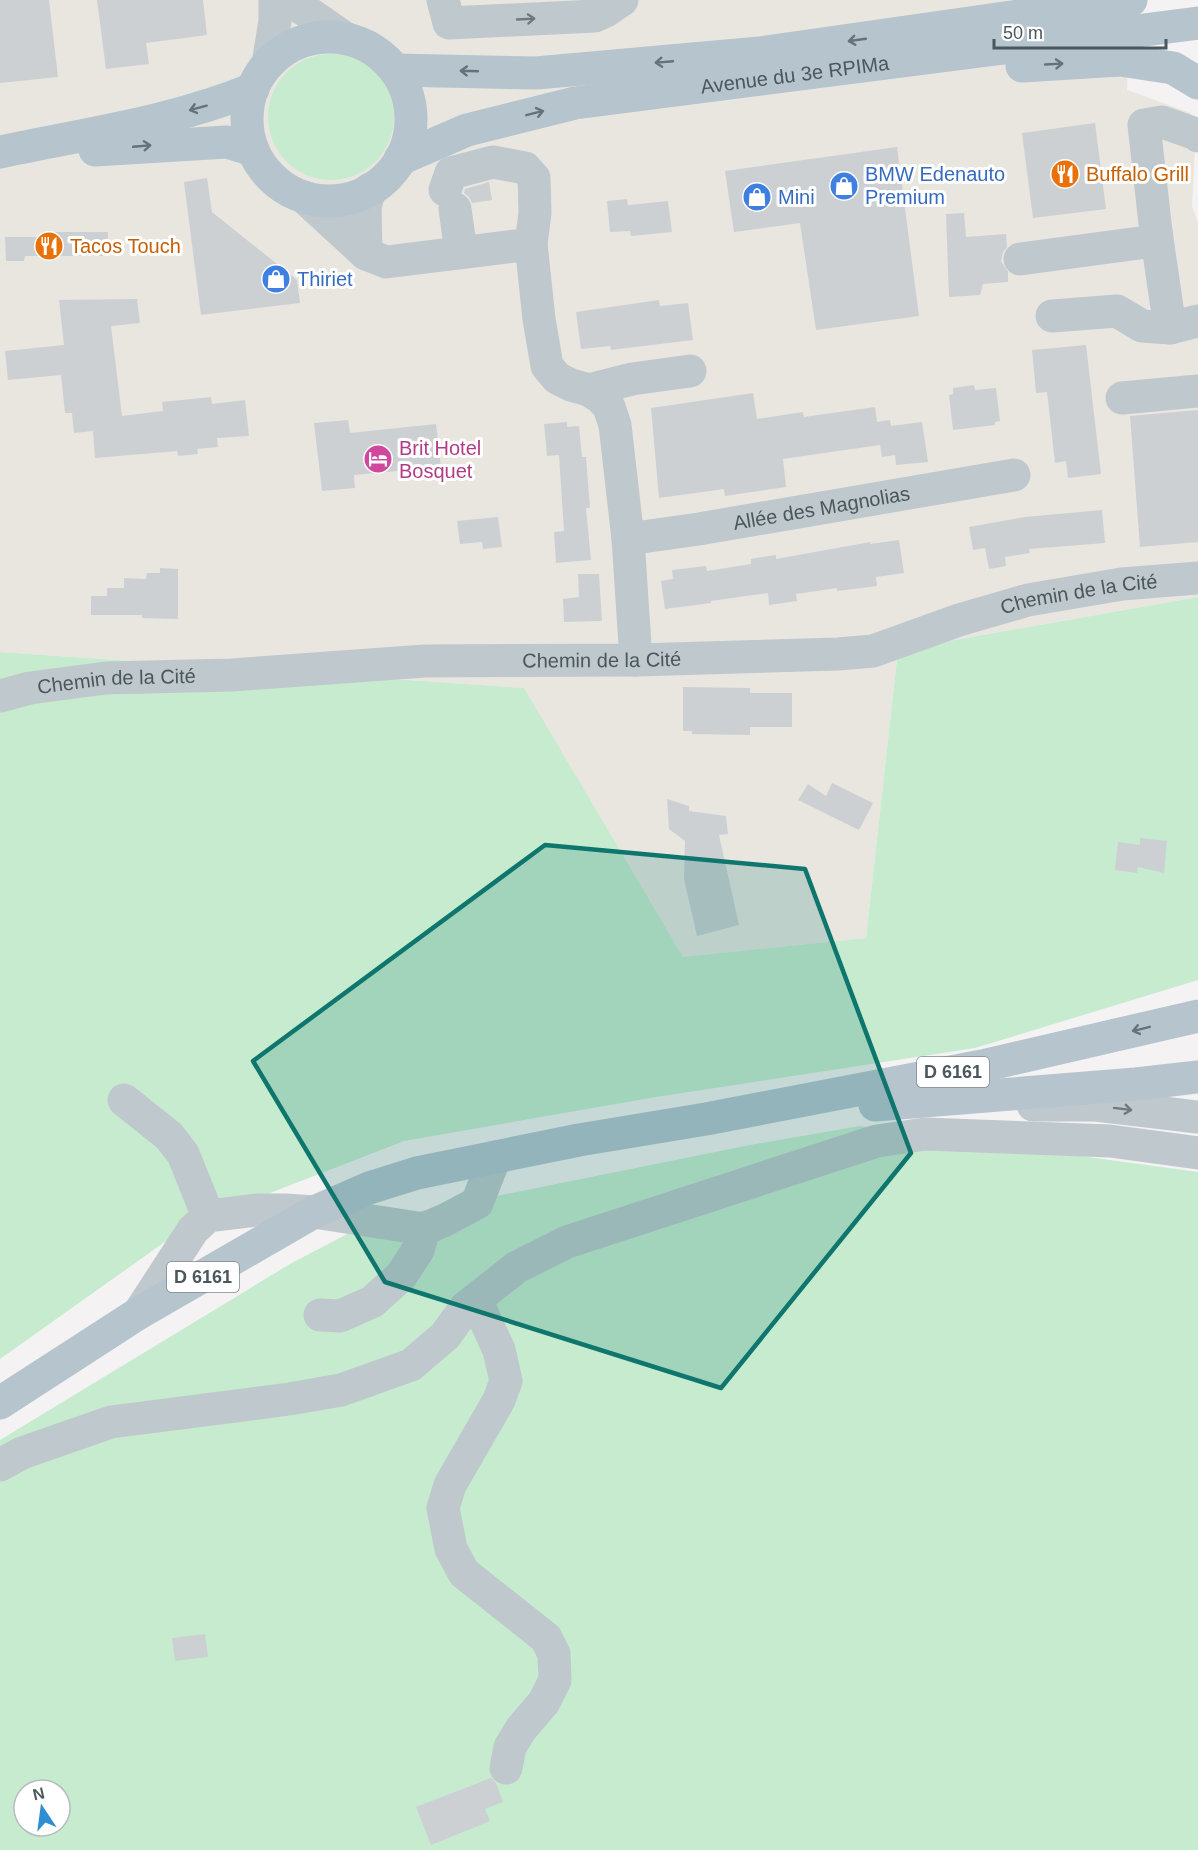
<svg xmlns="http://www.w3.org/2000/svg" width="1198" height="1850" viewBox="0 0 1198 1850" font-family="Helvetica,sans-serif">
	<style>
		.commercial { fill: #e9e6e0 }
		.green { fill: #c6ebcf; fill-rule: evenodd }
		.building { fill: #ccd0d3 }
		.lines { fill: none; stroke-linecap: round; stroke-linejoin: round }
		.minor { stroke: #bfc8cc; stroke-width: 33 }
		.major { stroke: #b5c4cd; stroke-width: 33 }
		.oneway { stroke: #6e797e }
		.oneway2 { stroke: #667279 }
		.marked { fill: #0f766e; fill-opacity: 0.2; stroke: #0f766e; stroke-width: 4.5; stroke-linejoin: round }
		.labels { text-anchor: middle; stroke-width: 6; stroke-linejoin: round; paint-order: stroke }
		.shield { fill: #fff; stroke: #81898e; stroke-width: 1.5 }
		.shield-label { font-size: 18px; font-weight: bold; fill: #4b575d }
		.street-label { font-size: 20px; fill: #4b575d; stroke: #fff }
		.shop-label { font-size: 20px; fill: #366cbe; stroke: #fff; text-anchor: start }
		.food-label { font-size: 20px; fill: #c56008; stroke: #fff; text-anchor: start }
		.hotel-label { font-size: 20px; fill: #b23c85; stroke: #fff; text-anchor: start }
	</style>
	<rect width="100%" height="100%" fill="#f4f2f2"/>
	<path class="commercial" d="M0,0H1130L1127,90L1191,113L1195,148L1192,206L1198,223V597L898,650L866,938L683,957L523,688L0,652Z"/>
	<path class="green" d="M268 117a63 63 0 1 1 126 0a63 63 0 1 1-126 0Z
		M1198,597V980L975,1048L656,1097L404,1141L190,1224L0,1359V652L524,688L683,957L866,938L898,650Z
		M860,1126L1198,1172V1850H0V1440L290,1264L372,1221L750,1145ZM24,1790H60V1826H24Z"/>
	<path class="building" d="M0,0H49L58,77L0,83Z
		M97,0H203L207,35L146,43L149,64L106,69Z
		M1095,123L1106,209L1033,218L1022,133Z
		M897,147L919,316L816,330L800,223L734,232L725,171Z
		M207,178L212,212L297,280L300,303L201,315L184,182Z
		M489,182L492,200L472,203L469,197L464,193L465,189Z
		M627,199L628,205L668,201L672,232L631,236L630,231L610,232L607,201Z
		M964,213L966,237L1006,234L1007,247L1003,252L1001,261L1008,272V282L983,284L980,295L949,297L946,214Z
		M42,232H108L107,256H25L24,261H6L5,237H42Z
		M137,299L140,323L111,326L122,416L163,411L162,402L211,397L212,404L245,400L249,436L217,438L218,447L197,449L198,454L178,456L177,451L95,458L93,431L74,433L72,413H65L61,375L8,380L5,351L64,345L59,300Z
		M659,300L660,306L688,303L693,340L611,350L610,346L581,349L576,312Z
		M1086,345L1101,474L1068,478L1066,461L1055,463L1047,392L1036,393L1032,350Z
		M974,385L975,390L996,388L1000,421L995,422V425L953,430L949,395L953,394V388Z
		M753,393L757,419L803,412L804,417L875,407L877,422L890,420L891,426L922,422L928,462L896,465L895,455L882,457L880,445L783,459L786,487L725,496L724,489L659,498L651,408Z
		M1198,410V542L1140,547L1130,416Z
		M348,420L350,433L436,424L441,467L354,475L355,488L322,491L314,423Z
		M567,422V427L579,426L582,457H586L590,508H586L591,560L556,563L554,532L564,531L559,455L547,456L544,424Z
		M1102,510L1105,543L1029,549L1030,553L1005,557L1006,566L989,569L985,548L973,550L969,527L1025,517Z
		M498,517L502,547L483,549L482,542L460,544L457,521Z
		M899,540L904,573L876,577L877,586L837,591V588L796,594L797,601L769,605L768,593L711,601V603L665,609L661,581L673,579L672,570L706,566L707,571L751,564V559L762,557L776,555V559L870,542V544Z
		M160,568L178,569V619L142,618V615H91V596H107V588H124V578L146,579L147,573H160Z
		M578,574H599L602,621L564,622L563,599L579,597Z
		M683,687L750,688V693H792V727H750V735L692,734V731H683Z
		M832,783L873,803L859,830L798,800L808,784L826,796Z
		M667,799L689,806V811L726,816L728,834L719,835L739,925L697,936L684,879L685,841L669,829Z
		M1140,838L1167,841L1164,873L1138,867L1137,873L1115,870L1118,842L1140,845Z
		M205,1634L208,1657L175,1661L172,1638Z
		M491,1778L496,1783L503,1802L485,1809L490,1821L431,1845L416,1807Z"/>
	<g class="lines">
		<g class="minor">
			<path d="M294,0L300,7L345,38"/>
			<path d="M443,0L449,23L595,16L606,11L622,0"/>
			<path d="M268,64L275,21V0"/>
			<path d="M445,190L451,173L493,162L525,168L534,178L535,213L531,244"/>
			<path d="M304,197L366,254L386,262L531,244L539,319L547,366L557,378L571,385L589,390L601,398L609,407L615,425L628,539L636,660"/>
			<path d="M455,209L461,252"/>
			<path d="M1156,232L1170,328"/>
			<path d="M366,254L365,207L370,189"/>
			<path d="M1020,259L1147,242L1156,232L1144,125L1162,122L1196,134L1198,136"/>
			<path d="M1052,316L1117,311L1142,326L1170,328L1198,321"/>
			<path d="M589,390L632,379L690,371"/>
			<path d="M1122,398L1198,391"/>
			<path id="s1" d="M628,539L699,529L1014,475"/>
			<path id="s2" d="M0,696L30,688L106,678L232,675L425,661L636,660L838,654L873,651L959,620L1028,600L1122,584L1198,578"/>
			<path d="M124,1100L169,1136L183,1154L208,1216"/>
			<path d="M1033,1105H1096L1198,1117"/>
			<path d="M476,1300L499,1350L506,1381L499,1400L450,1485L443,1508L451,1549L464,1573L546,1638L554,1654L555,1680L544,1702L521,1729L510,1747L506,1768"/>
			<path d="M139,1313L193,1230L208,1216L256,1210H285L314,1212L424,1229L445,1220L477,1203L495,1157"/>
			<path d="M320,1315L340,1316L372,1302L401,1276L418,1250L424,1229"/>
			<path d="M0,1465L22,1453L111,1422L289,1399L341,1390L411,1365L445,1336L466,1307L517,1267L567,1242L877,1141L925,1134L1110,1141L1198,1153"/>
		</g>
		<g class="major">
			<circle cx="329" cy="119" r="82"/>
			<path d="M1022,66L1120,60L1173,68L1198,83"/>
			<path d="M395,70L536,73L760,53L1131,0"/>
			<path d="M95,150L227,142L253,150"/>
			<path d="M0,152C85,134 173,122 253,89"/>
			<path id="s3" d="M400,159L467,130L575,103L1198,23"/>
			<path d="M875,1105L1136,1084L1198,1077"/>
			<path d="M0,1403L139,1313L314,1212L369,1188L417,1173L579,1140L706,1119L982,1066L1198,1016"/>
		</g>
	</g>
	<defs><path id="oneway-shaft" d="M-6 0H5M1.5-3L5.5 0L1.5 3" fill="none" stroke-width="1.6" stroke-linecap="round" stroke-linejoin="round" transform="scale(1.5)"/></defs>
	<g class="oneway">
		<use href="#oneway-shaft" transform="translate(526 19) rotate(-3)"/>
		<use href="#oneway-shaft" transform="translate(1123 1109) rotate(7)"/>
	</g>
	<g class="oneway2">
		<use href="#oneway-shaft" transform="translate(857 40) rotate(172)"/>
		<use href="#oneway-shaft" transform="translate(664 62) rotate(175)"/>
		<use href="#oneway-shaft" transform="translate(1054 64) rotate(-3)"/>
		<use href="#oneway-shaft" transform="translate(469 71) rotate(-178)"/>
		<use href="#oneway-shaft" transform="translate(198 108) rotate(165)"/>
		<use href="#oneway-shaft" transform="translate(535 113) rotate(-14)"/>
		<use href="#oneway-shaft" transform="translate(142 146) rotate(-5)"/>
		<use href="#oneway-shaft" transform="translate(1141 1029) rotate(166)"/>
	</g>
	<path class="marked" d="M545,845L805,869L911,1153L721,1388L385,1282L253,1061Z"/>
	<defs>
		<g id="restaurant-disc" transform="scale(1.5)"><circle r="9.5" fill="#e8710a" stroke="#fff"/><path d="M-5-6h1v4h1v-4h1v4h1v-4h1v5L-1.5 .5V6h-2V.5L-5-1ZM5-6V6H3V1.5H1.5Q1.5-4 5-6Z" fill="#fff"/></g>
		<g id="shop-disc" transform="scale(1.5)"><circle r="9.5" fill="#3f7fe0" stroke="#fff"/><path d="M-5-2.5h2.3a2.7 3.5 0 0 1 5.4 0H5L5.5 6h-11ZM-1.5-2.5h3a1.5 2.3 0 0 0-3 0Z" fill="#fff"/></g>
		<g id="hotel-disc" transform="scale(1.5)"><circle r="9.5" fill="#d1479c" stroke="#fff"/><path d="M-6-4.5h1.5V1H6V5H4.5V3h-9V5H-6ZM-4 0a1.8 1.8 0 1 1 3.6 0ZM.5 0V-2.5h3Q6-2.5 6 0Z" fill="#fff"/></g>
	</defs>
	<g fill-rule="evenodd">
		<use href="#restaurant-disc" x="1065" y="174"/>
		<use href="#shop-disc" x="844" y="186"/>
		<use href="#shop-disc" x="757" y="197"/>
		<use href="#restaurant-disc" x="49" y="246"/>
		<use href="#shop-disc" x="276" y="279"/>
		<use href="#hotel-disc" x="378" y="459"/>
	</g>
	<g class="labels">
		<g class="shield">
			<rect x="917" y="1057" width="72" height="30" rx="4.5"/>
			<rect x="167" y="1262" width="72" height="30" rx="4.5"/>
		</g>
		<g class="shield-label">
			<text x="953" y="1078">D 6161</text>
			<text x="203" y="1283">D 6161</text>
		</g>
		<g class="street-label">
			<text dy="7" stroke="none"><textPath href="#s3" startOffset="406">Avenue du 3e RPIMa</textPath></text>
			<text dy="7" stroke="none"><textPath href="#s1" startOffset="196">Allée des Magnolias</textPath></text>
			<text dy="7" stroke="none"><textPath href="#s2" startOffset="1090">Chemin de la Cité</textPath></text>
			<text dy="7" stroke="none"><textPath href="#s2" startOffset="604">Chemin de la Cité</textPath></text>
			<text dy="7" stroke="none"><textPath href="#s2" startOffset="118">Chemin de la Cité</textPath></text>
		</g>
		<g class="shop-label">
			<text x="865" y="181">BMW Edenauto<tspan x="865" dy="23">Premium</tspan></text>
			<text x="778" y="204">Mini</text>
			<text x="297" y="286">Thiriet</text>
		</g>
		<g class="food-label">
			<text x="1086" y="181">Buffalo Grill</text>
			<text x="70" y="253">Tacos Touch</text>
		</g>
		<g class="hotel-label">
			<text x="399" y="455">Brit Hotel<tspan x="399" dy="23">Bosquet</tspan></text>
		</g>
	</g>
	<g transform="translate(42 1808) rotate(347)"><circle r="28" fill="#ffffff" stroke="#b7bcbe" stroke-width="1.5"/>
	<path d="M0-4.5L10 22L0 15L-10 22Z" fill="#2f8ed1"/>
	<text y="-9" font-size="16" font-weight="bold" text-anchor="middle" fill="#4b575d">N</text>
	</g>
	<path d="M994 39v9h172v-9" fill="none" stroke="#4b575d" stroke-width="3"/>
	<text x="1003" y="39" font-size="18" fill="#4b575d" stroke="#ffffff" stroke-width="4.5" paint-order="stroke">50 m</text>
</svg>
